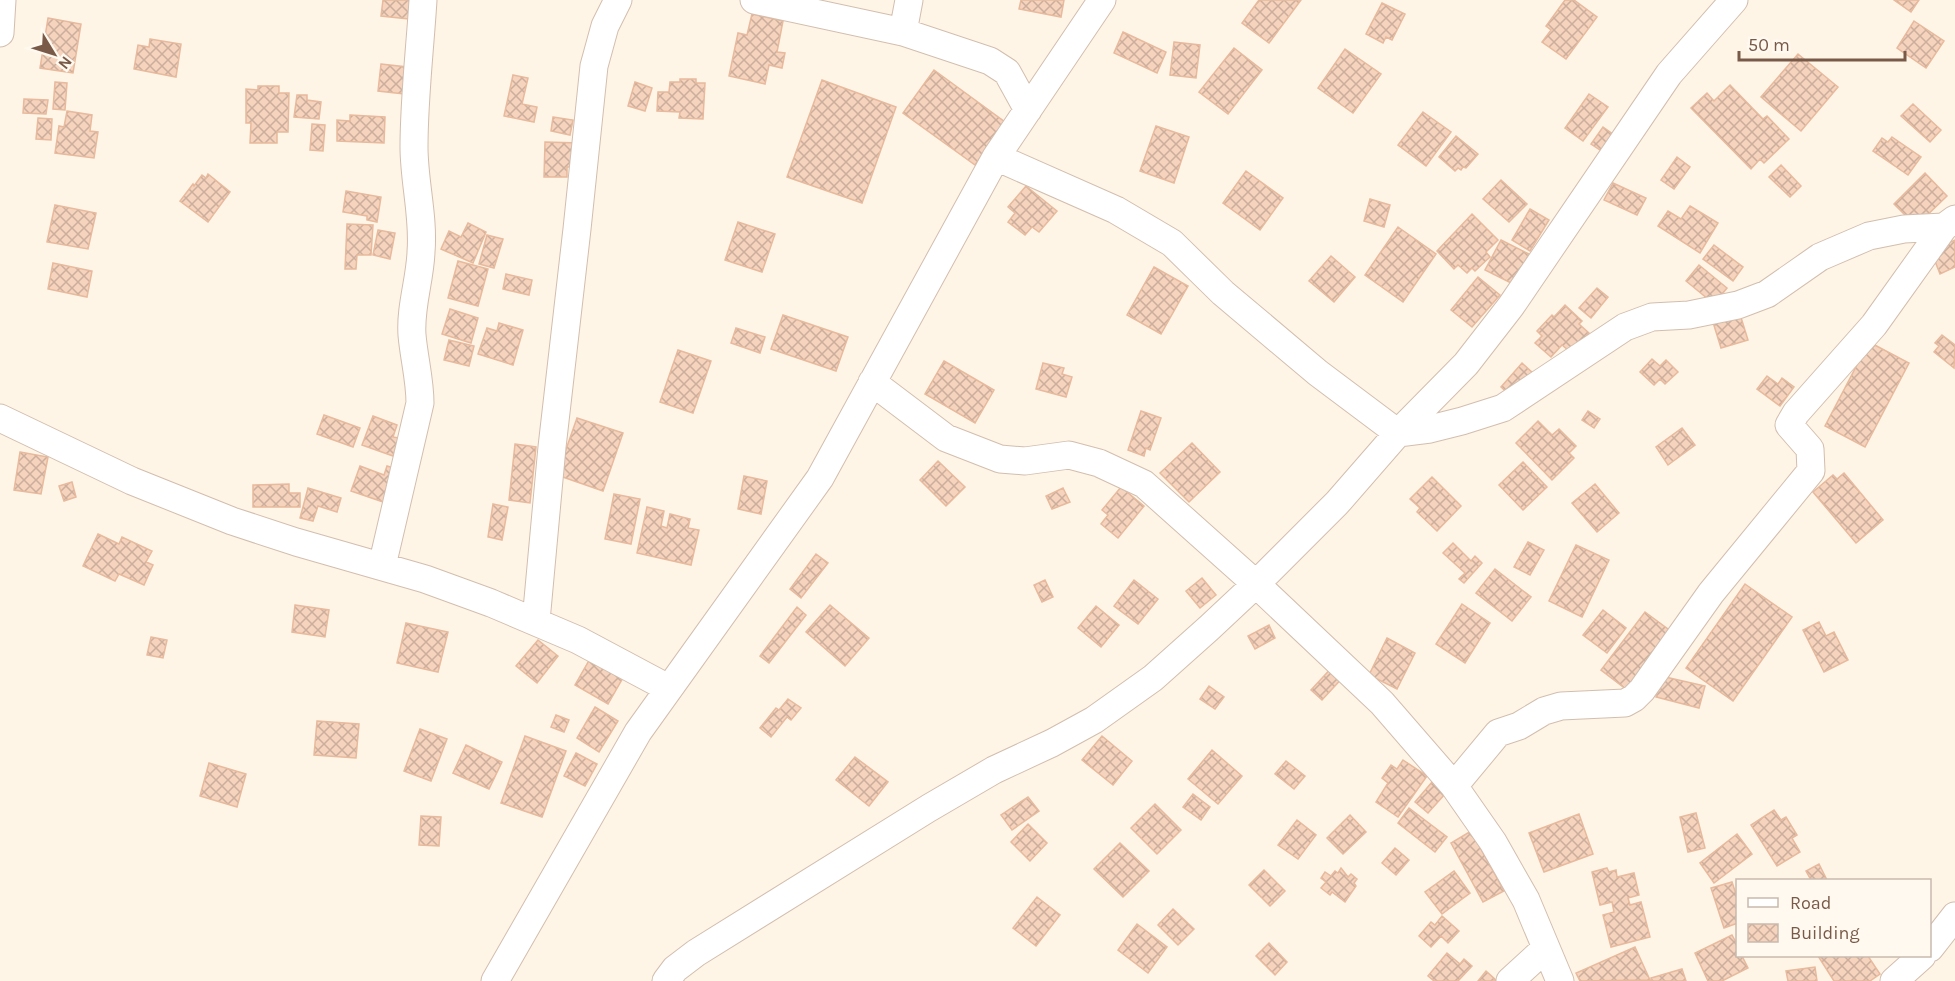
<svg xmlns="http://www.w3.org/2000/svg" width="1955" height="981" viewBox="0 0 1955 981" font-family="Karla,sans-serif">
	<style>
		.building { fill: url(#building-cross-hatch); stroke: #e8b99c; stroke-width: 1.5 }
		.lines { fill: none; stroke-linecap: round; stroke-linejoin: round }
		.minor-casing { stroke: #d3beae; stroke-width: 29 }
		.minor { stroke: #fff; stroke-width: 27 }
	</style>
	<defs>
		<pattern id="building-cross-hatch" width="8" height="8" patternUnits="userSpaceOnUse" patternTransform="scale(1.5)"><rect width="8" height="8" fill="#f5d3bd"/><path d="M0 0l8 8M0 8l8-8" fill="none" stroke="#cbae9c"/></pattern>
	</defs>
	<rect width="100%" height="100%" fill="#fef5e7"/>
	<path class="building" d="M383,0H420L418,20L381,16Z
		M1021,0H1064L1061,17L1019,9Z
		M1259,0H1301L1269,43L1242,23Z
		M1565,0H1574L1597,17L1566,59L1542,42L1551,30L1546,26Z
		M1894,0H1919L1911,12Z
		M1382,3L1405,14L1392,40L1386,37L1383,43L1366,34Z
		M752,14L783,21L777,52L785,53L782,68L769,65L765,84L729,76L738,33L747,35Z
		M48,18L81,24L73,73L40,68Z
		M1914,21L1944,41L1926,68L1897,48Z
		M1123,32L1166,52L1157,73L1114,53Z
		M150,39L181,44L176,77L134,69L138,45L149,47Z
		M1174,42L1200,45L1196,78L1170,75Z
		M1234,48L1262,70L1228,114L1199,92Z
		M1345,49L1381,74L1353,113L1318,88Z
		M1798,54L1838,87L1801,131L1761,97Z
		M381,64L416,68L413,95L378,91Z
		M934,70L1005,122L975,165L903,113Z
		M513,75L528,78L522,104L537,107L534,122L504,116Z
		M680,79H696V83H705L703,119L679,118L680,112L657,111L658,92H669L670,82H680Z
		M822,80L896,107L862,203L787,177Z
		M55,82L67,83L65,110L53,109Z
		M635,82L652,88L645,111L628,106Z
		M1730,85L1763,119L1767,116L1789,139L1764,163L1760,159L1751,169L1691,108L1707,93L1714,101Z
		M258,86H279V93H289L288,132H277V143H250L251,123H246V89L258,90Z
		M1589,94L1608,107L1583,141L1565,128Z
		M297,95H307V100L321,102L319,119L294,117Z
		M24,99L48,100L46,114L23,113Z
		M1913,104L1941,130L1930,142L1901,116Z
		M67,111L92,115L90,131L98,132L94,158L55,153L59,126L64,127Z
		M1423,112L1451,132L1426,166L1398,145Z
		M350,115L385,117L384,143L337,141V120L350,121Z
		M553,117L573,120L570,135L551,131Z
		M38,118L52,119L51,140L36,139Z
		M312,124L325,125L323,151L310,150Z
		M1156,126L1189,137L1174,183L1140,171Z
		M1603,127L1620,139L1609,156L1591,144Z
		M1456,136L1478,154L1466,168L1463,167L1461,170L1458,168L1455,171L1439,157Z
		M1892,137L1921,157L1908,175L1873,151L1882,138L1888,142Z
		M545,142L580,143L579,167H567V177H544Z
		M1677,157L1690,167L1674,189L1661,180Z
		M1781,165L1801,186L1790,197L1769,177Z
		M1246,171L1283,198L1260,230L1223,203Z
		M1925,173L1947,196L1916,226L1894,204Z
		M208,174L230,192L208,222L180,201L193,184L194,186L202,175L206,178Z
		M1501,180L1527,204L1509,222L1483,199Z
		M1613,183L1646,198L1637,215L1604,200Z
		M1026,186L1057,211L1039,232L1032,227L1025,235L1008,222L1015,213L1008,207Z
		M346,191L381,197L377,222L367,220V216L343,212Z
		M1370,199L1390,205L1384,227L1364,221Z
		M55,205L96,213L88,249L47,242Z
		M1690,206L1718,223L1700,253L1658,226L1668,211L1681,219Z
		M1530,209L1549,220L1530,251L1512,240Z
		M1472,214L1498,240L1486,252L1490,257L1475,271L1472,268L1467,273L1458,265L1454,269L1437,251Z
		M738,222L775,234L762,272L725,260Z
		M468,223L486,232L473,263L441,249L449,231L461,237Z
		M347,224L373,225L371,255H357L356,269H345Z
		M1398,227L1436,254L1403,302L1365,275Z
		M378,230L395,233L390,259L373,255Z
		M487,235L503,239L494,268L479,264Z
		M1501,240L1529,254L1513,284L1485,270Z
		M1955,240V267L1940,274L1931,251Z
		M1714,245L1743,267L1733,281L1703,259Z
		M1331,256L1355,277L1334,302L1309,281Z
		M458,261L488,269L478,306L448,298Z
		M53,263L92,271L87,297L48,289Z
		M1699,265L1727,288L1714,304L1686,281Z
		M1154,267L1188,286L1161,334L1127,315Z
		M506,274L532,280L529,295L503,289Z
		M1478,277L1500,295L1472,327L1451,310Z
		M1597,288L1608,297L1591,318L1579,308Z
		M1565,305L1582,321L1579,324L1589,333L1583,340L1575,356L1562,345L1551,357L1535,343L1542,336L1537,331L1552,315L1554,317Z
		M450,309L478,318L471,343L442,334Z
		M1739,311L1748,340L1721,348L1712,319Z
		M783,315L848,337L836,371L771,349Z
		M499,323L523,330L513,365L478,354L487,328L497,331Z
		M736,328L765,337L760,353L731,343Z
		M1942,335L1955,345L1954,368L1934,352L1939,346L1935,343Z
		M449,340L474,346L469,366L444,360Z
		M1869,342L1909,363L1865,447L1825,426Z
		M678,350L711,361L693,413L660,402Z
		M1652,359L1660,366L1666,360L1678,372L1665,384L1660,379L1654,385L1640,372Z
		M944,361L994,390L975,423L925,394Z
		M1043,363L1064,368L1062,374L1072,377L1066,397L1036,389Z
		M1522,363L1535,375L1514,399L1501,387Z
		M1767,376L1778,384L1782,378L1794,387L1780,406L1757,389Z
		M1141,411L1161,418L1150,450L1146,448L1144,456L1128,450Z
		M1588,411L1600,419L1594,428L1582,420Z
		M324,415L360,428L353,447L317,434Z
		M373,416L397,425L393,437L399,438L393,456L362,445Z
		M577,418L623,433L603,491L557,475Z
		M1538,421L1552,435L1559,429L1576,446L1569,453L1574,458L1552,480L1516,443Z
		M1682,428L1695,445L1668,465L1656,447Z
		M1192,443L1220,472L1189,502L1160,473Z
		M515,444L536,447L530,503L509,500Z
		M20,452L48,457L41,494L14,490Z
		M938,461L965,487L946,506L920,480Z
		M1523,462L1547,487L1523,510L1499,485Z
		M360,466L384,475L387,466L400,470L389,504L351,491Z
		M1844,473L1883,520L1856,543L1813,492L1833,475L1837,479Z
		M744,476L767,481L761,514L738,509Z
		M1432,477L1461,506L1437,531L1417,512L1420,508L1410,499Z
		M72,482L76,497L64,501L59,486Z
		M289,484V493H300V507H253V485Z
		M1595,484L1619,513L1597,532L1572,503Z
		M1121,487L1144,506L1118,538L1101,524L1108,515L1102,510Z
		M308,488L341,498L337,512L318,506L313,521L300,518Z
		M1063,488L1070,502L1052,509L1046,496Z
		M614,494L640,499L631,544L605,539Z
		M493,504L508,507L502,540L488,537Z
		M647,507L664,511L661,526L667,528L670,514L690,519L688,528L699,530L691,565L637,553Z
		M98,534L119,544L122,537L152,551L146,562L153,565L144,585L119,574L115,581L83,566Z
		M1528,542L1544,550L1530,575L1514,567Z
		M1453,543L1471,561L1475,556L1482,563L1464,583L1459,579L1465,573L1443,553Z
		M1576,545L1609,560L1582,617L1549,601Z
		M816,554L828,563L801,598L790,589Z
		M1495,569L1531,597L1512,621L1476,593Z
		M1202,578L1216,595L1200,608L1186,591Z
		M1045,580L1053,597L1042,602L1034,585Z
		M1134,580L1158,599L1138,624L1114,606Z
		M1745,584L1792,617L1733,701L1686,668Z
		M1462,604L1490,623L1465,663L1436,644Z
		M295,605L329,610L325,637L292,632Z
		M830,605L869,638L845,666L806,632Z
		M1096,606L1119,625L1101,647L1078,628Z
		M797,607L806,615L769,663L760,656Z
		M1603,610L1626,628L1607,653L1583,635Z
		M1645,612L1676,635L1631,693L1601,670Z
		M1819,622L1826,636L1834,632L1848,660L1824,672L1803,630Z
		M406,623L448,632L438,672L397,663Z
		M1269,625L1275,638L1255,649L1248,636Z
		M151,637L167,640L163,658L147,655Z
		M1387,638L1415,653L1397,689L1369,675Z
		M538,640L558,656L537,683L516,666Z
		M591,657L624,676L608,704L575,685Z
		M1335,664L1346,674L1322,700L1311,690Z
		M1661,676L1705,686L1699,708L1656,697Z
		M1209,686L1224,697L1215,709L1200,699Z
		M788,699L801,708L791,720L787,717L771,737L760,728L776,708L779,710Z
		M595,707L618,721L599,752L577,738Z
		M556,715L569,720L564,732L551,727Z
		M317,721L359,724L356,758L314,755Z
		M420,729L447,739L431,781L404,771Z
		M525,736L566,751L542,817L501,803Z
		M1102,736L1132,761L1113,785L1082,760Z
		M466,745L502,762L489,789L453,773Z
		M1212,750L1242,776L1218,804L1188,779Z
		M576,753L597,764L585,786L564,776Z
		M855,757L888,782L869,806L836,780Z
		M1403,760L1427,776L1398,817L1376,802L1388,783L1382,778L1391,765L1397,769Z
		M1286,761L1305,776L1294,789L1275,774Z
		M209,763L246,774L237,807L200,796Z
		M1432,782L1445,794L1428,813L1415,802Z
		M1193,794L1210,807L1201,820L1183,807Z
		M1028,797L1039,811L1012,830L1001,815Z
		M1155,804L1181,830L1157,854L1131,828Z
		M1409,808L1447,837L1435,852L1398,823Z
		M1774,810L1781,820L1786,817L1797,835L1792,838L1800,852L1777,866L1751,825Z
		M1696,813L1705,848L1688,852L1680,817Z
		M1579,814L1593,854L1544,872L1529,833Z
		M1350,815L1366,832L1343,854L1327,838Z
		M421,816L441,817L439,846L419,845Z
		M1297,820L1316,835L1298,859L1278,845Z
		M1028,824L1047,843L1030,861L1011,842Z
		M1471,831L1504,891L1483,902L1451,843Z
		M1737,834L1752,854L1714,883L1700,863Z
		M1120,843L1149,871L1123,897L1094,869Z
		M1395,848L1409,860L1396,875L1382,863Z
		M1819,864L1827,880H1811L1806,871Z
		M1341,868L1348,877L1351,874L1357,879L1354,883L1356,886L1345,902L1332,892L1330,895L1321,888L1326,882L1321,878L1325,872L1331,876L1335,871L1338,873Z
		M1607,868L1609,872L1616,870L1617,877L1634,873L1639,895L1628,898L1630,905L1641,902L1650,937L1611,947L1603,915L1614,912L1612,902L1600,905L1592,872Z
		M1264,870L1285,891L1270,906L1249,885Z
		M1454,871L1470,893L1442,914L1425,892Z
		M1732,882L1738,900V923L1724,928L1711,888Z
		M1037,897L1060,915L1036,946L1013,928Z
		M1173,909L1194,929L1178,945L1158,925Z
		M1442,916L1459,931L1448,943L1441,936L1431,947L1419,936L1431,922L1435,925Z
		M1137,924L1167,947L1148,973L1118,950Z
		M1732,935L1738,946V956H1742L1748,968L1722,981H1708L1695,953Z
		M1269,943L1287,962L1275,975L1256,956Z
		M1635,947L1650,980L1580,981L1576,973Z
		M1447,953L1460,964L1464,959L1472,966L1458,981H1434L1428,976Z
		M1818,956H1868L1880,974L1870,981H1834Z
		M1815,967L1817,981H1788L1786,971Z
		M1682,969L1686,981H1652L1651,978Z
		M1486,971L1496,980L1495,981H1478Z"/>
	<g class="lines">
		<g class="minor-casing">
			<path id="minor" d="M754,0L903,32L990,61L1007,72L1028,110
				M903,32L909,0
				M0,33L2,0
				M996,157L1116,210L1172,243L1223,293L1318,373L1398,433L1430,429L1462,421L1503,408L1625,327L1652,317L1689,315L1738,305L1767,294L1820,257L1869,236L1904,229L1944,227L1955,219
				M872,382L946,438L1000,459L1025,461L1069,455L1099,463L1144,484L1256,584L1382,703L1454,786L1493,842L1526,900L1560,981
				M0,418L132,481L232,521L296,542L425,579L491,603L578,640L668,688
				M382,566L420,403C420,380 414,358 412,335C410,307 420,280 421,252C424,217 414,182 414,147C414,98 420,49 423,0
				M536,621L552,447L577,229L594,66L605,26L618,0
				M1454,786L1498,733L1519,726L1544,711L1561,706L1625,703L1634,698L1642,690L1711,593L1811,471L1810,449L1789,425L1796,413L1874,325L1944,227
				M1930,948L1955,916
				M495,981L638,732L820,478L996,157L1102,0
				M666,981L675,969L696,953L929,808L994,770L1052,743L1094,720L1153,678L1209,628L1256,584L1337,503L1398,433L1466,364L1511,306L1669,74L1734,0
				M1510,981L1546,948
				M1894,981L1922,956"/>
		</g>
		<use href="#minor" class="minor"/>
	</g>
	<rect x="1736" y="879" width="195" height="78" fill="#fff9ef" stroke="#c9b9ad" stroke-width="1.5"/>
	<rect x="1748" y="898" width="30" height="9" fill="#ffffff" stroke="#c9b9ad" stroke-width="1.5"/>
	<text x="1790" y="909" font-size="18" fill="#795a49">Road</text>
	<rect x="1748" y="924" width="30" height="18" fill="url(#building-cross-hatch)" stroke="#c9b9ad" stroke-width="1.5"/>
	<text x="1790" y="939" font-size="18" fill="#795a49">Building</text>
	<g transform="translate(54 54) rotate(128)" stroke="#fff9ef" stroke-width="4.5" paint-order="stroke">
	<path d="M0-4.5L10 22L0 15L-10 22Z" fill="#795a49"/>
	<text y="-9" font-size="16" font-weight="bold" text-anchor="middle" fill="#795a49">N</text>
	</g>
	<path d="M1739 51v9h166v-9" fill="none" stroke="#795a49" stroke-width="3"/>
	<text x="1748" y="51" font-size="18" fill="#795a49" stroke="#fff9ef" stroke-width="4.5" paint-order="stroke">50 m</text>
</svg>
